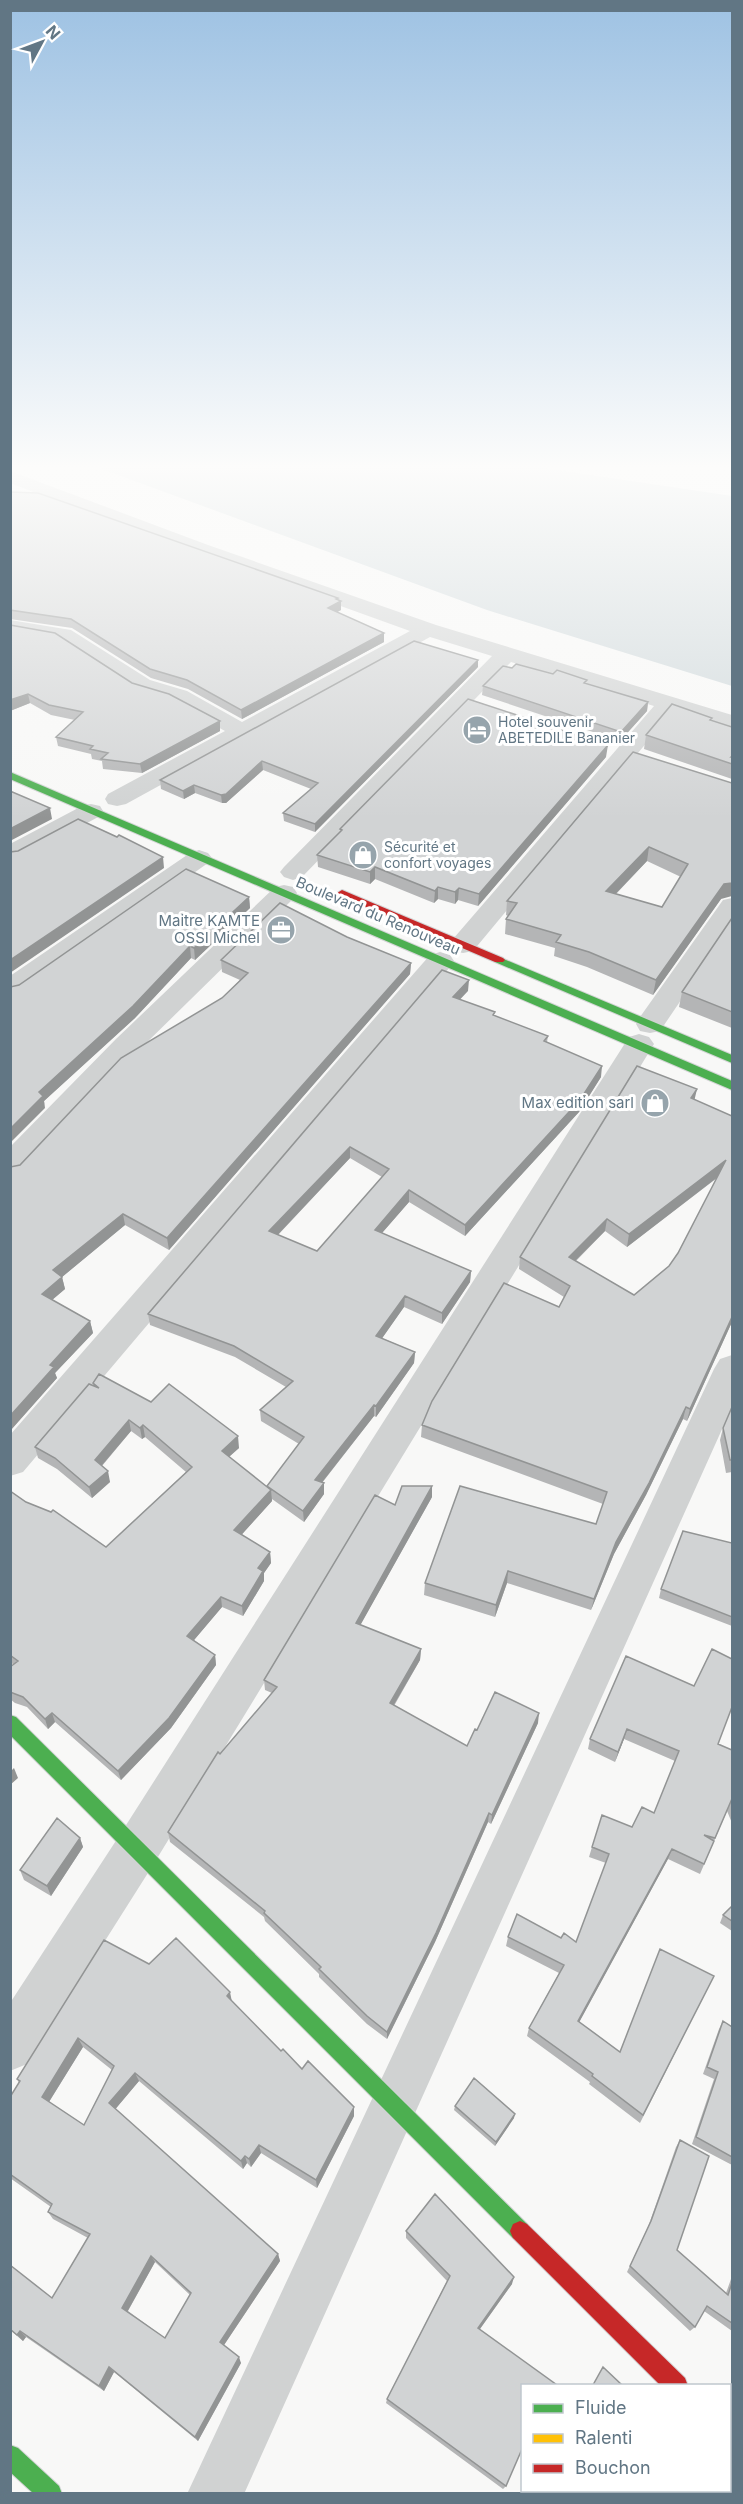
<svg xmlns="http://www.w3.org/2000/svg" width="743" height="2504" viewBox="0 0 743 2504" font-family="Inter,sans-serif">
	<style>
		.water { fill: #cfd8db }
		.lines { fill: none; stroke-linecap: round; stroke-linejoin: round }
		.fast-casing { stroke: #d4d5d6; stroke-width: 2 }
		.slow-casing { stroke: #d4d5d6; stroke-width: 2 }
		.jam-casing { stroke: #d4d5d6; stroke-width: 2 }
		.street { fill: #d0d2d2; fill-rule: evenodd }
		.fast { fill: #4caf50; fill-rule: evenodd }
		.slow { fill: #ffc107; fill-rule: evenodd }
		.jam { fill: #c62828; fill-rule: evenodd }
		.wall { fill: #b4b5b6; fill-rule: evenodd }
		.shaded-wall { fill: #929494 }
		.building { fill: #d1d3d4; stroke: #929494; stroke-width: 1.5; fill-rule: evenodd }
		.labels { text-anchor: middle; stroke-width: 6; stroke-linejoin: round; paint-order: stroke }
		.far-poi-label { font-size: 14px; fill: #617684; stroke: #fff; text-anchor: start }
		.street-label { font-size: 15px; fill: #617684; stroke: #fff }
		.poi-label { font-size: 15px; fill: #617684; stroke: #fff; text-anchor: end }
	</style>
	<rect width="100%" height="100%" fill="#f8f8f7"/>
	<path class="water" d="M99,468H544L732,496V686L487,610Z"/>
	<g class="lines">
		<g class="fast-casing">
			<path id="fast" d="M10,772L732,1081V1090L10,779Z
				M499,957L732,1055V1063L495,962V958Z
				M10,1715L16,1717L527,2224L530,2231L527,2238L520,2241L513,2238L10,1735Z
				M10,2445L18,2448L59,2486L62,2494H34L10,2472Z"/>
		</g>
		<g class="slow-casing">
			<path id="slow" d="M730,2426L732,2427V2451L730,2450Z"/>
		</g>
		<g class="jam-casing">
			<path id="jam" d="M342,890L503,958L505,960L503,962H495L338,895L337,893Z
				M520,2221L527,2224L685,2378L688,2386H661L513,2238L510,2231L513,2224Z"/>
		</g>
		<path class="street" d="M10,471L208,545L436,625L732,715V729L673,711L473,951L463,953L453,951L449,945L453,939L654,706L511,662L302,877L293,880L284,877L280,872L284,867L492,656L430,637L126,804L117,806L108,804L105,799L108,794L225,731L171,701L134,690L57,640L10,632V620L71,630L150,680L187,691L242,722L410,631L194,553L10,483Z
			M91,804L100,806L103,811L100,816L19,860L10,863V844L82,806Z
			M199,850L208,853L212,858L208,863L20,995L10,998V976L190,853Z
			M284,885L293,887L297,893L293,899L136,1053L21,1175L10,1178V1147L116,1039L275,887Z
			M732,898V925L660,1031L650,1033L640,1031L636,1024L640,1017L723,900Z
			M440,952L450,955L454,961L450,967L23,1472L10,1476V1435L430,955Z
			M639,1034L649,1037L654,1044L153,1865L27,2064L10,2071V2003L121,1833L629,1037Z
			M732,1355V1407L244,2494H187L714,1369L720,1359Z"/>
		<use href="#fast" class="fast"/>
		<use href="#slow" class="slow"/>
		<use href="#jam" class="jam"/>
	</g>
	<path class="wall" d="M10,492L338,598L341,610L337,612L384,633V642L242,719L188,689L151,678L72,628L10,619Z
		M10,625L132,683L220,731L142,773L103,769L102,761L92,759L91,754L58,746L56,737L75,720L51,715L30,703L10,711Z
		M478,667L315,832L284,821L283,813L311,789L263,770L226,803H222L195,793L184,799L161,789L160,780Z
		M512,668L586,684L648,702L647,711L620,741L482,695L483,686Z
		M711,721L732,727V779L644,749L646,735Z
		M633,752L721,899L653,995L587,967L554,956L555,948L505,934L506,919L508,916L506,915L507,901ZM647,861L681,877L662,907L616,894Z
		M606,757L478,906L458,900L455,904L438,899L434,903L375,879L370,884L318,867L317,855L340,832V829Z
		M249,897L250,908L195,960L191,958L135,1018L44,1101L45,1108L19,985Z
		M732,918V1028L679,1007L682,992Z
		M347,937L411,963L410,974L169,1250L125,1225L62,1277L65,1289L52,1300L90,1321L93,1333L55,1373L57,1378L10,1431L20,1165L222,998L240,980L222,972L221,960Z
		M468,991L460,999L495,1016L548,1036L547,1042L601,1077L579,1112L465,1236L409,1202L382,1233L471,1271L470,1282L442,1324L404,1307L382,1338L415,1352L414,1363L376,1417L374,1416L322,1483L324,1494L304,1522L272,1499V1501L241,1535L270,1552L271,1563L264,1573V1581L243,1616L222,1607L194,1640L215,1655L216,1665L171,1728L121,1780L55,1722L48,1729L27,1707L15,1703L10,1699V1667L14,1665L10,1662V1491L26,1502L106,1547L186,1472L145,1437L142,1439L131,1431L102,1466L110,1482L92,1498L57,1469L38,1458L35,1447L93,1386V1383L151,1402L239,1448L229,1457L267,1487L299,1444L261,1421L260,1410L286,1387L235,1357L150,1325L148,1314ZM350,1158L382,1177L317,1251L278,1235Z
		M695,1100L732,1116V1322L687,1421L683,1419L646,1495L614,1554L591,1610L507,1583L495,1617L424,1595L425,1583L596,1524L603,1504L421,1437L422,1425L559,1307L564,1297L519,1269L520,1257ZM717,1178L678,1253L669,1266L634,1295L576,1261L605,1231L627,1247Z
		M732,1407V1472L726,1473L720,1440L723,1428Z
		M432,1497L360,1625L421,1649L420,1660L394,1706L467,1746L477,1730L538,1723L491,1824L488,1822L435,1942L387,2039L367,2024L319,1977V1974L265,1921L264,1917L170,1842L168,1832L220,1754L272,1693L265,1690L264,1680L395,1505Z
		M732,1543V1626L659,1598L661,1589Z
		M626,1656L718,1744L732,1750V1823L727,1811L700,1874L668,1859L579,2022L620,2052L714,1976L640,2123L589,2084L590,2082L527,2036L529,2028L559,1973L506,1946L508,1937L561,1938L576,1942L606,1863L589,1857L592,1847L632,1827L654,1813L675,1761L624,1739L615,1762L588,1749L590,1739Z
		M80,1838L83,1847L51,1896L24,1880L20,1870Z
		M732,1906V1931L720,1923L723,1915Z
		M149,1964L232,2002L281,2051L354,2116L317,2188L261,2153L251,2167L247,2163L243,2169L139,2081L115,2109L278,2254L280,2261L224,2345L241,2363L198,2441L114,2372L104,2391L26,2337L23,2341L10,2330V2265L52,2298L88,2238L53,2219L48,2212L51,2207L10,2178V2097L19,2083L17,2079ZM83,2047L112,2070L84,2125L49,2102ZM155,2262L190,2295L165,2338L128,2311Z
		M723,2021L732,2027V2165L692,2144L714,2079L703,2074L719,2029Z
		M455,2106L514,2118L495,2146L454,2110Z
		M680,2140L677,2250L726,2293L731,2279L732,2277V2331L704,2311L695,2327L690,2331L627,2272L648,2227L676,2147Z
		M406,2231L512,2284L480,2329L522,2385L506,2486L503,2489L386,2403L387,2399L447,2281L406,2238Z"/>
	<path class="shaded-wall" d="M338,598V603L341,601V610L328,617V608Z
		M384,633V642L242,719L241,710Z
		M478,660V667L315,832V824Z
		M28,694L30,703L10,711V700Z
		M648,702L647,711L620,741L621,732Z
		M220,721V731L142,773L140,764Z
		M608,745L606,757L478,906L479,894Z
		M262,761L263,770L226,803H222L221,795Z
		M194,785L195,793L184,799L183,791Z
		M50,808L52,819L10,841V829Z
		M649,847L647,861L604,906L606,891Z
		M163,857L164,868L10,973V960Z
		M375,867V879L370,884V872Z
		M732,883V896L721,899L653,995L656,980L724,884Z
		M438,887V899L434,903L435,891Z
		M459,888L458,900L455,904V892Z
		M249,897L250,908L195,960L194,948Z
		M190,946L191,958L135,1018L44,1101L45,1108L10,1143V1129L39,1092Z
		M411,963L410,974L169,1250L167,1238Z
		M469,980L468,991L452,1008L453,997Z
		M602,1066L601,1077L579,1112L465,1236V1225Z
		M697,1089L694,1102L691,1098Z
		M350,1147V1158L270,1243L269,1231Z
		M726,1160L723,1173L627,1247L629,1234Z
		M409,1190V1202L375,1241V1230Z
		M123,1214L125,1225L56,1282L53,1270Z
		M607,1219L605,1231L567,1269L569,1257Z
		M471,1271L470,1282L442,1324V1313Z
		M62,1277L65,1289L45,1306L42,1294Z
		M405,1296L404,1307L376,1347V1336Z
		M732,1317V1322L687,1421L690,1409Z
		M90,1321L93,1333L55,1373L57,1378L10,1431V1416L50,1365Z
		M415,1352L414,1363L376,1417V1406Z
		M374,1405V1416L316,1490L315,1480Z
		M686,1407L683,1419L646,1495L614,1554L591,1610L594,1599L616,1542Z
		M129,1420L131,1431L97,1471L95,1460Z
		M143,1425L145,1437L142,1439L140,1428Z
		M238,1436L239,1448L223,1462L222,1451Z
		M108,1471L110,1482L92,1498L89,1487Z
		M324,1483V1494L304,1522L303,1511Z
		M432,1486V1497L356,1633V1623Z
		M271,1490L272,1501L236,1541L234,1530Z
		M270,1552L271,1563L264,1573V1581L243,1616L242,1606L258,1568Z
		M508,1571L507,1583L495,1617L496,1605Z
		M221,1597L222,1607L189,1646L187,1636Z
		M421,1649L420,1660L389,1713L390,1703Z
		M215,1655L216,1665L171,1728L121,1780L118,1771Z
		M52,1713L55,1722L48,1729L45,1719Z
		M539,1713L538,1723L491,1824L492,1815Z
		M627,1729L624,1739L615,1762L618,1752Z
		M14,1768L18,1778L10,1785V1772Z
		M489,1813L488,1822L435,1942L387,2039V2032Z
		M80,1838L83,1847L51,1896L47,1886Z
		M672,1849L668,1859L575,2030L578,2021Z
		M230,1992L232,2002L227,1996Z
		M78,2038L83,2047L47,2105L42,2097Z
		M135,2073L139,2081L113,2112L109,2103Z
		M354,2107V2116L317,2188L316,2180Z
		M515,2114L514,2118L495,2146L496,2142Z
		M259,2145L261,2153L251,2167L249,2159Z
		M245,2156L247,2163L243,2169L241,2161Z
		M278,2254L280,2261L222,2348L220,2342Z
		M151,2256L155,2262L126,2314L122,2308Z
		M514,2277L512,2284L477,2333L478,2328Z
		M20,2331L26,2337L23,2341L17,2335Z
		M239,2357L241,2363L198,2441L195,2437Z
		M109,2367L114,2372L104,2391L99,2386Z"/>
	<path class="building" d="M10,492L38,493L338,598L336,599L341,601L328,608L384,633L241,710L187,680L150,669L71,619L10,610Z
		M10,625L55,633L132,683L169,694L220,721L140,764L101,759L108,753L90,749L93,746L56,737L83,712L49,705L28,694L10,700Z
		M414,641L478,660L315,824L283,813L318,783L262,761L226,794L221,795L194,785L183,791L160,780Z
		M516,664L553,674L557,670L587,680L584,683L648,702L621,732L483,686L503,666L512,668Z
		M468,699L608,745L479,894L459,888L455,892L438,887L435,891L375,867L370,872L317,855L342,830L340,829Z
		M672,704L712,718L710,720L732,727V756L731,757H732V764L646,735Z
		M633,752L732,783V883L724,884L656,980L589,952L556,942L561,935L506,919L517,903L507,901ZM649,847L688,864L662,907L606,891Z
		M10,791L50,808L10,829Z
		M78,819L117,837L119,835L163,857L10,960V852L18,851Z
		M186,869L249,897L194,948L190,946L133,1006L39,1092L43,1096L10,1129V987L19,985Z
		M280,903L347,937L411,963L167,1238L123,1214L53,1270L62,1277L42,1294L90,1321L50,1365L54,1367L10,1416V1167L20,1165L121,1058L222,998L248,973L221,960Z
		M732,918V1012L682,992Z
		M442,970L469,980L453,997L495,1012L493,1015L548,1036L544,1041L602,1066L580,1100L465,1225L409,1190L375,1230L471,1271L442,1313L405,1296L376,1336L415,1352L376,1406L374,1405L315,1480L324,1483L303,1511L267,1486L304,1437L260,1410L293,1381L234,1346L148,1314ZM350,1147L389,1169L317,1251L269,1231Z
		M637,1066L697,1089L691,1098L732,1116V1317L690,1409L686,1407L649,1483L616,1542L594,1599L508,1571L496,1605L425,1583L460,1486L596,1524L607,1492L422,1425L432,1401L504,1283L559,1307L570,1286L520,1257ZM726,1160L678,1253L669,1266L634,1295L569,1257L607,1219L629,1234Z
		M99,1374L151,1402L169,1384L238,1436L222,1451L271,1490L234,1530L270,1552L258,1568L263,1571L242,1606L221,1597L187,1636L215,1655L169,1718L118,1771L52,1713L45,1719L23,1697L10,1692V1667L18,1661L10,1655V1491L26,1502L51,1512L53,1510L106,1547L192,1467L143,1425L140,1428L129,1420L95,1460L108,1471L89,1487L55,1458L35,1447L89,1384L99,1388L93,1383Z
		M732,1407V1460H730L723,1428Z
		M402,1486H432L356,1623L421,1649L390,1703L467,1746L475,1729L477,1730L495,1692L539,1713L492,1815L489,1813L436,1933L387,2032L367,2016L319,1969L321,1967L264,1913L265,1911L168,1832L218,1752L220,1754L277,1687L264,1680L375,1495L395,1505Z
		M683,1531L732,1543V1617L661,1589Z
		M712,1649L732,1659V1707L718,1744L732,1750V1803L731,1801L715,1838L704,1835L714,1841L704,1864L672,1849L578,2021L620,2052L660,1949L714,1976L643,2115L592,2076L593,2074L529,2028L564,1965L508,1937L517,1914L561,1938L564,1933L576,1942L609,1854L592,1847L602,1815L632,1827L642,1807L654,1813L679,1751L627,1729L618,1752L590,1739L626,1656L694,1686Z
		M57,1818L80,1838L47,1886L20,1870Z
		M732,1906V1921L723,1915Z
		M176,1938L230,1992L227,1996L281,2051L283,2049L302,2069L308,2061L354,2107L316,2180L259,2145L249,2159L245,2156L241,2161L135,2073L109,2103L278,2254L220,2342L239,2357L195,2437L109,2367L99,2386L20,2331L17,2335L10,2329V2265L52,2298L90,2234L48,2212L52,2204L10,2174V2097L20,2081L17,2079L104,1940L149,1964ZM78,2038L114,2066L84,2125L42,2097ZM151,2256L191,2293L165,2338L122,2308Z
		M723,2021L732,2027V2157L696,2137L718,2072L707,2067Z
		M474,2078L515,2114L496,2142L455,2106Z
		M680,2140L709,2156L677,2250L728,2295L732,2283V2323L707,2306L695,2327L630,2266L651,2221Z
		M435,2194L514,2277L478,2328L557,2385H522V2449L506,2486L387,2399L450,2276L406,2231Z
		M603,2367L622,2385H593Z"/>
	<linearGradient id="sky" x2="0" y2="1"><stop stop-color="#9ec2e3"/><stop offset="0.57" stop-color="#fcfcfb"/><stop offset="1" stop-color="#fcfcfb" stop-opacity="0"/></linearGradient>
	<rect width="743" height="819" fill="url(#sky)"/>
	<defs>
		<g id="hotel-disc" transform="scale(1.5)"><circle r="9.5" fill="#96a4ac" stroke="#fff"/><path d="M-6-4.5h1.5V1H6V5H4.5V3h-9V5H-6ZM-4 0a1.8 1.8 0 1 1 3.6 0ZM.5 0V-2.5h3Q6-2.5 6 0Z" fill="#fff"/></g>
		<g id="shop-disc" transform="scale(1.5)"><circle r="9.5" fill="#96a4ac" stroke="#fff"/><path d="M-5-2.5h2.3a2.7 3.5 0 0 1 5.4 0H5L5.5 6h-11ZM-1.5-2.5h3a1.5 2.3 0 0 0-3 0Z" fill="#fff"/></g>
		<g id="office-disc" transform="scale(1.5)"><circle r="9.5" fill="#96a4ac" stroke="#fff"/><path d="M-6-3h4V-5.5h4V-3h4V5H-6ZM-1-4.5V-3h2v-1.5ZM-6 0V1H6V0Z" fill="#fff"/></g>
	</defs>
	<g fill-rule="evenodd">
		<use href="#hotel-disc" x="477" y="730"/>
		<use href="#shop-disc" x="363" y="855"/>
		<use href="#office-disc" x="281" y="930"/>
		<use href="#shop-disc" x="655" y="1103"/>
	</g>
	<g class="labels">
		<g class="far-poi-label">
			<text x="498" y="727">Hotel souvenir<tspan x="498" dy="16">ABETEDILE Bananier</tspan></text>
			<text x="384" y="852">Sécurité et<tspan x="384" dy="16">confort voyages</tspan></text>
		</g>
		<g class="street-label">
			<text transform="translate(378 916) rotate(23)" y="5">Boulevard du Renouveau</text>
		</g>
		<g class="poi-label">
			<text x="260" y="926">Maitre KAMTE<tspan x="260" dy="17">OSSI Michel</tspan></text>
			<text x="634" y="1108">Max edition sarl</text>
		</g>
	</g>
	<rect width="743" height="2504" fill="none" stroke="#617684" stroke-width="24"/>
	<rect x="521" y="2384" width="210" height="108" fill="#ffffff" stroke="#c0c8ce" stroke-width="1.5"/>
	<rect x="533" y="2404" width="30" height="9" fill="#4caf50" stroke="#c0c8ce" stroke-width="1.5"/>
	<text x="575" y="2414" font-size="18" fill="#617684">Fluide</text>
	<rect x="533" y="2434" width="30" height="9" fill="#ffc107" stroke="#c0c8ce" stroke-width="1.5"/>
	<text x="575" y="2444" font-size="18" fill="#617684">Ralenti</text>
	<rect x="533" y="2464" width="30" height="9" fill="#c62828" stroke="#c0c8ce" stroke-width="1.5"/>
	<text x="575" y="2474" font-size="18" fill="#617684">Bouchon</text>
	<g transform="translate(42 42) rotate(49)" stroke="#ffffff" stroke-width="4.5" paint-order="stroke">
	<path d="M0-4.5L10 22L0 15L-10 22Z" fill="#617684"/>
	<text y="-9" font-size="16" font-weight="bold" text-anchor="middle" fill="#617684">N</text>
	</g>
</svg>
